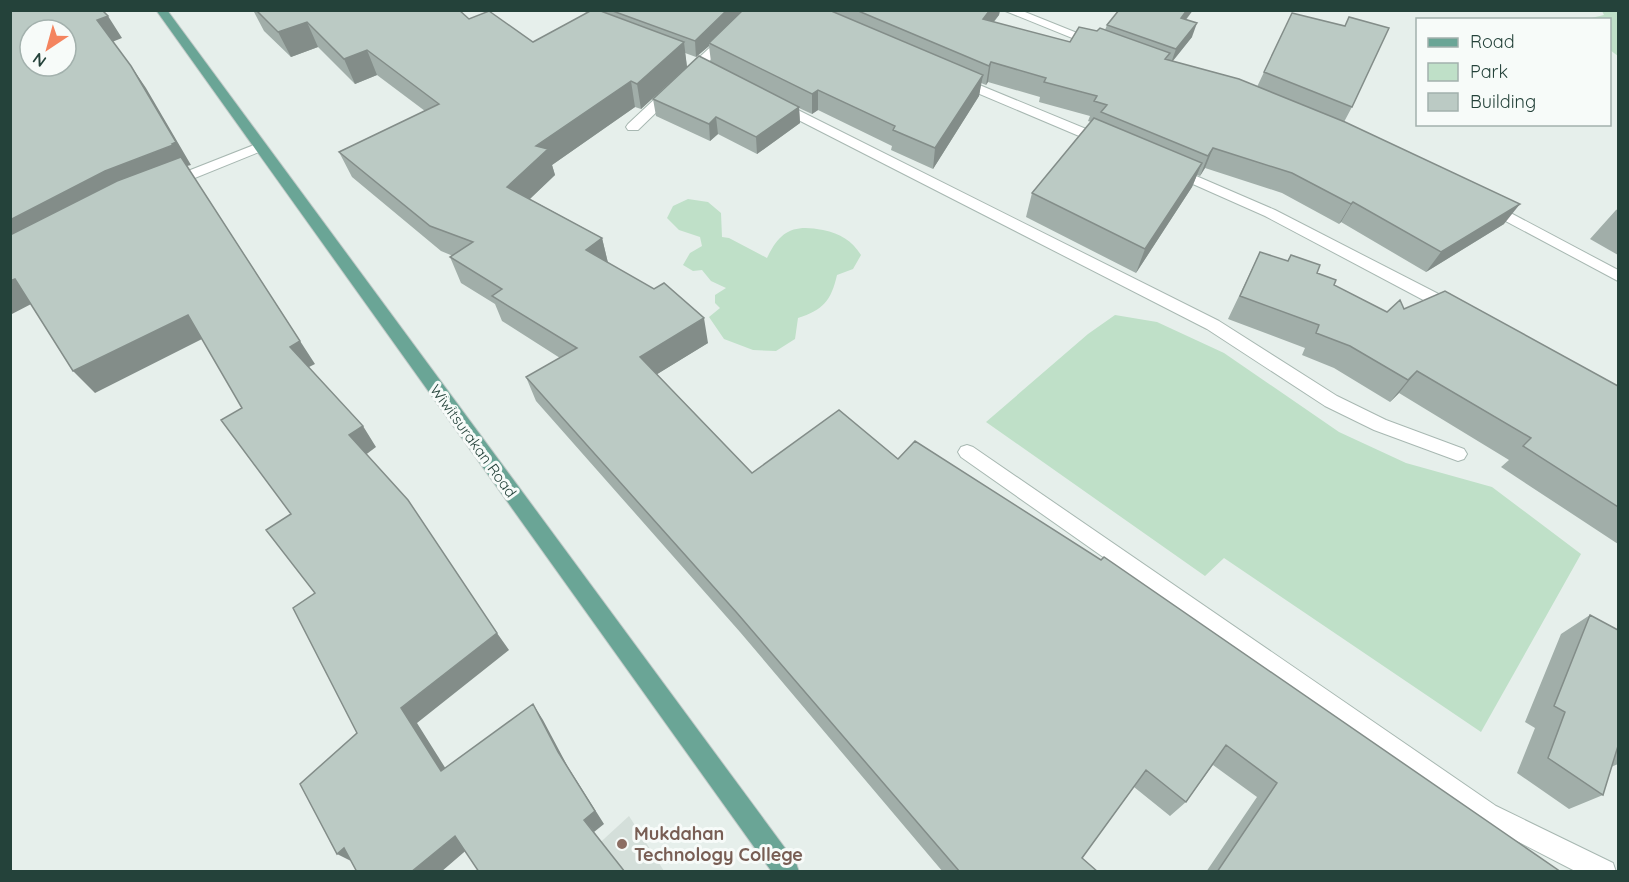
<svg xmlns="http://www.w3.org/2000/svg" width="1629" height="882" viewBox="0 0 1629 882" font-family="Quicksand,sans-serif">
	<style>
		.built { fill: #d4dfda }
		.green { fill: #bfe0c8 }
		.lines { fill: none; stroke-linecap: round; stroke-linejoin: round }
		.minor-casing { stroke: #a8b8b2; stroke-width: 2 }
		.major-casing { stroke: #c2cac8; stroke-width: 2 }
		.minor { fill: #fff; fill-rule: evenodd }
		.major { fill: #6aa596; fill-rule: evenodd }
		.wall { fill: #a1aea9 }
		.shaded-wall { fill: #838d89 }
		.building { fill: #bbcac4; stroke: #838d89; stroke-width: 1.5; fill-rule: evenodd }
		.education-dot { fill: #8d6e63; stroke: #f7fbf9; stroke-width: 2 }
		.labels { text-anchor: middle; stroke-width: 6; stroke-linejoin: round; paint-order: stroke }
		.street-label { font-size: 15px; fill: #24423a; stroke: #f7fbf9 }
		.near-education-label { font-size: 18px; font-weight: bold; fill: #785e54; stroke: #f7fbf9; text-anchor: start }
	</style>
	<rect width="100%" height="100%" fill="#e6efeb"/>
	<path class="built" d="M629,816L664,871L568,872Z"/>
	<path class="green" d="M1602,11H1618V56L1610,50V20L1587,19L1604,15Z
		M688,199L708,202L721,213L722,237L729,238L767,258C780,231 793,224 823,230C841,234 851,240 861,255L853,269L837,275C831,301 823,310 798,318L795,339L776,351L753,350L724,339L709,317L720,308L715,303V295L726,288L711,281L702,270L693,271L683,265L690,253L702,246L700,237L679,230L667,218L673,206Z
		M1115,315L1157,322L1224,353L1339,432L1406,463L1492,487L1581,554L1481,732L1224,558L1205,576L986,422L1088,334Z"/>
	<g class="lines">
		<g class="minor-casing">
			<path id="minor" d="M750,10H762L638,130H628L626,127L628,124Z
				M1003,10H1020L1102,43L1100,46H1092Z
				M960,77L1108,138L1110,141L1108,144H1098L956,84L954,81Z
				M778,100L1219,321L1337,396L1386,420L1464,449L1467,454L1464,459L1458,461L1374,430L1325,406L1207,329L773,107L772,104Z
				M259,143L266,147L264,150L175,186H165L163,183L165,180Z
				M1173,166L1275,210L1458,304L1460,308L1458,312H1446L1265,216L1168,173L1166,170Z
				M1490,202L1618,270V281L1485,210L1483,207L1485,204Z
				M967,445L973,447L1496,806L1613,863L1616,872H1577L1480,822L961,457L958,452L961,447Z"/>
		</g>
		<g class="major-casing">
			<path id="major" d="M156,10H167L796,863L799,872H772Z"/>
		</g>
		<use href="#minor" class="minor"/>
		<use href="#major" class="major"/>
	</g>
	<path class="wall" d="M253,10H459L469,19L533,42L587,13L580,10H1000L999,15L994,22L1070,42L1097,31L1105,30L1107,25L1119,10H1193L1186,20L1192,37L1173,61L1257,87L1264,72L1352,107L1344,122L1504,224L1426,272L1341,222L1339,224L1282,193L1205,168L1200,176L1197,175L1192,187L1136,273L1026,217L1032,193L1091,122L1088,121L1090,116L1039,102L1040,97L988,82L986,85L981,83L979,96L933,169L891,150L892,146L818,110L812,114L799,108L800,123L757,154L718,134L710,141L656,116L653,99L711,62L709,46L696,57L685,53L687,67L641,109L635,107L552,165L555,175L530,199L602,238L608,263L708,343L657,374L752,473L898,459L1561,872H1206L1257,797L1213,765L1186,802L1170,816L1134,787L1082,858L1098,872H943L740,632L536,401L526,377L560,358L502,321L495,304L461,283L450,257L453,256L441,251L352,177L339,152L425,111L377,75L355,84L318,47L291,57L264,31Z
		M1618,209V255L1590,239L1616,210Z
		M1260,252L1287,261L1291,255L1334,285L1387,312L1404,309L1618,386V544L1501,467L1509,460L1399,393L1390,402L1334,368L1302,355L1305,348L1228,319Z
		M1590,615L1618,630V764L1611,767L1603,795L1569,809L1517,773L1535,728L1525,722L1561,634Z"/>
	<path class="shaded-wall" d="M727,10H746L709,43V46L696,57L695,41Z
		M990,10H1000L999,15L980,38L983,19Z
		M1187,10H1193L1176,32L1181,18Z
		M108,16L122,38L112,42L97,20Z
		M307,22L318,47L291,57L278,32Z
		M1197,23L1192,37L1171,63L1176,49Z
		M684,42L687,67L641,109L637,84Z
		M367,50L377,75L355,84L344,59Z
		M991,62L988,82L986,85L989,66Z
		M131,66L146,88L191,165L187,166L172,144Z
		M983,75L979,96L933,169L935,148Z
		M631,81L635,107L552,165L555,175L516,212L507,187L536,146Z
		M818,90V110L812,114V94Z
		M799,107L800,123L757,154L756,137Z
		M716,117L718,134L710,141L709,124Z
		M173,145L315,364L305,369L290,347L10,253V220L105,171Z
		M1213,148L1205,168L1200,176L1208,156Z
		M1202,163L1192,187L1136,273L1145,249Z
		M1353,202L1341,222L1339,224L1351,204Z
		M1520,204L1504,224L1426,272L1441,252Z
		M602,238L608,263L586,250Z
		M15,279L37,301L10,315V281Z
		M188,315L206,337L95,393L73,371Z
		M704,318L708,343L646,381L640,357Z
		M1417,371L1399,393L1390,402L1408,380Z
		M363,426L376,447L364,456L349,435Z
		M497,633L509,650L417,723L456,785L441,771L401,708Z
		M533,704L543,720L568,767L604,824L594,832L584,820L558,752Z
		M455,836L470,847L441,872H411Z
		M344,848L357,864L337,854Z"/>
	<path class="building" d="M10,10H102L108,16L97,20L131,66L176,142L172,144L173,145L105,171L10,220ZM30,30H66V66H30Z
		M256,10H459L469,19L489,11L533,42L592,10H598L684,42L637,84L631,81L536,146L548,149L507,187L602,238L586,250L654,289L664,283L704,318L640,357L752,473L839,410L898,459L915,441L1101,560L1104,557L1561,872H1217L1277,783L1226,745L1186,802L1146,770L1082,858L1098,872H960L737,613L526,377L577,348L492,296L502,289L450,257L473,242L430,226L339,152L439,104L367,50L344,59L307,22L278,32Z
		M610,10H727L695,41Z
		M743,10H829L983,75L935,148L893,130L895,126L818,90L812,94L709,43Z
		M856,10H990L983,19L1070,42L1079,27L1097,31L1100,28L1170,53L1165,59L1239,79L1345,122L1520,204L1441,252L1353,202L1351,204L1292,173L1213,148L1208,156L1101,112L1107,105L1094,101L1097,96L1044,82L1046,78L991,62L989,66Z
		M1119,10H1187L1181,18L1197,23L1176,49L1107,25Z
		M1292,13L1345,26L1349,17L1389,28L1352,107L1264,72Z
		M699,56L799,107L756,137L716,117L709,124L653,99Z
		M1094,118L1202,163L1145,249L1032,193Z
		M181,157L300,341L290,347L363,426L349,435L408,500L497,633L401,708L441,771L533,704L558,752L595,811L584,820L625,872H479L455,836L411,872H357L344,848L337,854L300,784L357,733L293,608L315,593L266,530L291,514L221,420L242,408L188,315L73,371L15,279L10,281V235L117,181Z
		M1260,252L1288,261L1291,255L1320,265L1317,273L1336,280L1334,285L1387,312L1400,300L1404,309L1445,291L1618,386V507L1523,446L1531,438L1417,371L1408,380L1350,346L1316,333L1319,325L1240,296Z
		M1590,615L1618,630V746L1603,795L1548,758L1565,712L1554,706Z"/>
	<circle class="education-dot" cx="622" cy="844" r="6"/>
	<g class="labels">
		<g class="street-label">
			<text transform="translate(473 441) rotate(54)" y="5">Wiwitsurakan Road</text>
		</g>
		<g class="near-education-label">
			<text x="634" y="840">Mukdahan<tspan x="634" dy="21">Technology College</tspan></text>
		</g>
	</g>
	<rect width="1629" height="882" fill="none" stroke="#24423a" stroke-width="24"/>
	<rect x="1416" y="18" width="195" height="108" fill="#f7fbf9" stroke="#a3b1ad" stroke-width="1.5"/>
	<rect x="1428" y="38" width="30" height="9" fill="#6aa596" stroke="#a3b1ad" stroke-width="1.5"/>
	<text x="1470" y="48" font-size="18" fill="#24423a">Road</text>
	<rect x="1428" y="63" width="30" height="18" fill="#bfe0c8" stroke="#a3b1ad" stroke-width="1.5"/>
	<text x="1470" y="78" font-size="18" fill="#24423a">Park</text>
	<rect x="1428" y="93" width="30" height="18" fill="#bbcac4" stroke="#a3b1ad" stroke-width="1.5"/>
	<text x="1470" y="108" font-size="18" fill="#24423a">Building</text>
	<g transform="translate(48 48) rotate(216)"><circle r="28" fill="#f7fbf9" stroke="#a3b1ad" stroke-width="1.5"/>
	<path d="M0-4.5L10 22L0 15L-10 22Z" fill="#f4845f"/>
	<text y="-9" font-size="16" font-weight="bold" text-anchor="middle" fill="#24423a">N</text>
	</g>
</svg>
